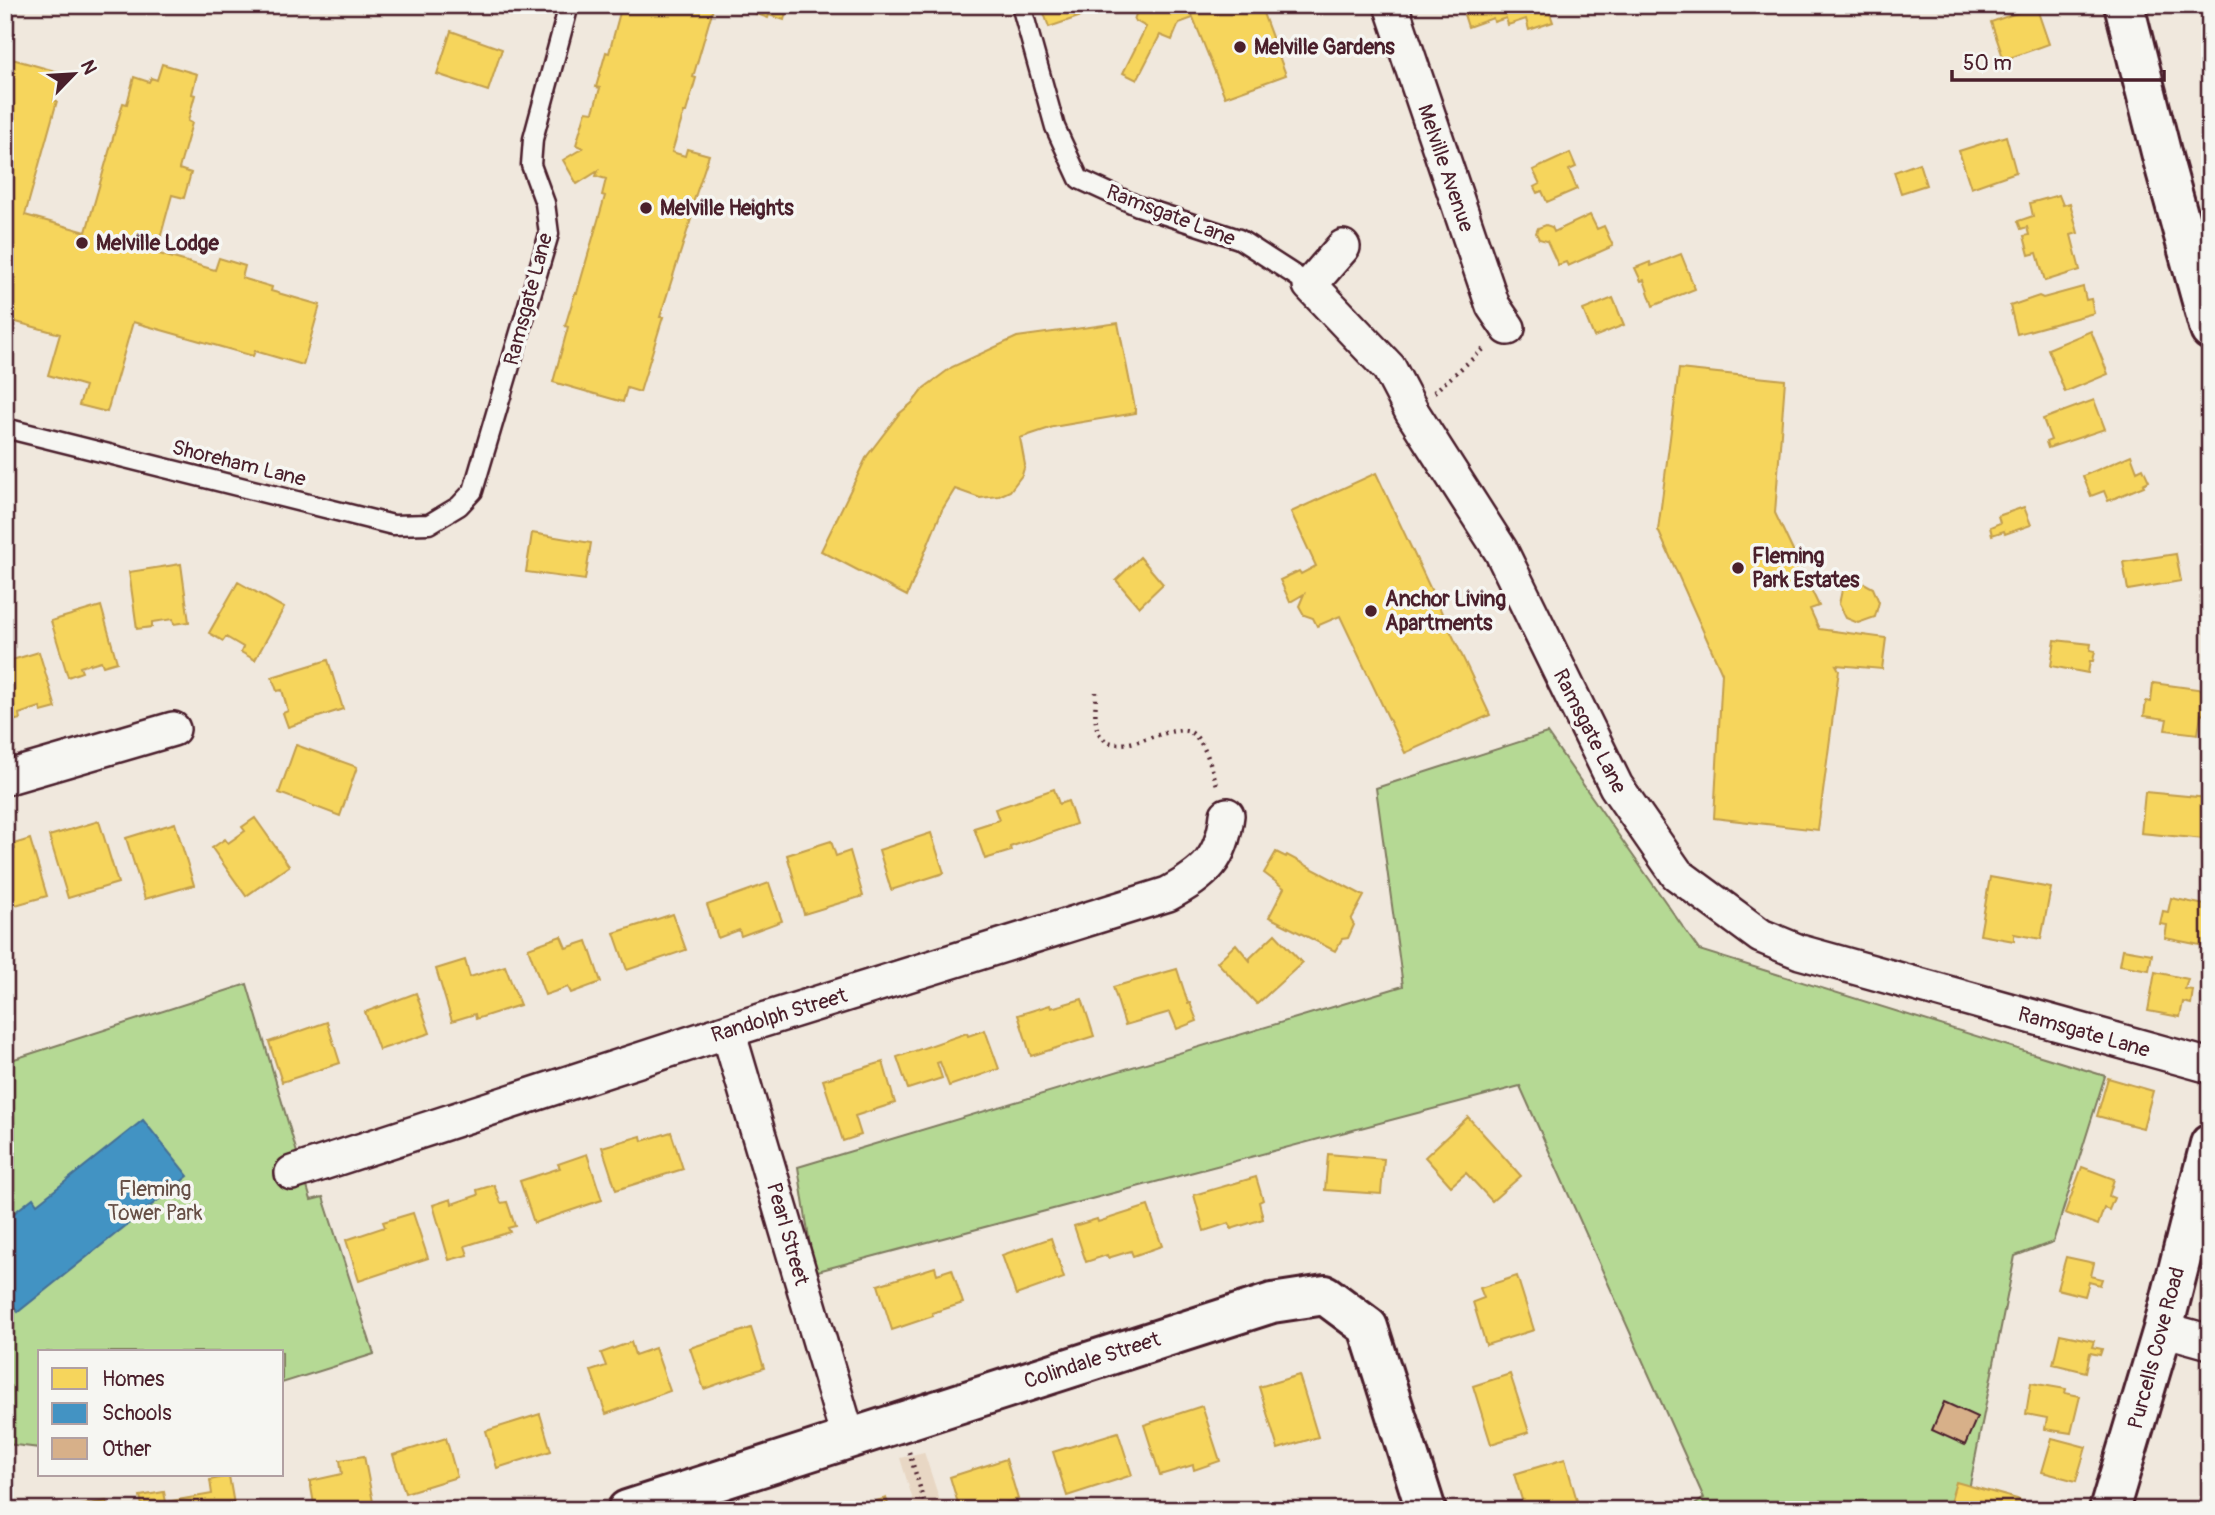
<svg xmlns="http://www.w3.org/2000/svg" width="2215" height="1515" viewBox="0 0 2215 1515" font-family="Pangolin,sans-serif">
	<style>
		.built { fill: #e8d7c4 }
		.green { fill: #b5d994; stroke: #807c60; stroke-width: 2 }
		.homes { fill: #f6d55c; stroke: #c29e4d; stroke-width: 2 }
		.schools { fill: #4393c3; stroke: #457095; stroke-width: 2 }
		.building { fill: #d7b089; stroke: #4a1f2b; stroke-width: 2 }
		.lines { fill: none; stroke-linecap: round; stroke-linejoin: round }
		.lane-casing { stroke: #4a1f2b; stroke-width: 23 }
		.street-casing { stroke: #4a1f2b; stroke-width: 38 }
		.secondary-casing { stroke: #4a1f2b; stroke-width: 44 }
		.path { stroke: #4a1f2b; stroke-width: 4.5; stroke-dasharray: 2 5; stroke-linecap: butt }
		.lane { stroke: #f6f6f2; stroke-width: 18 }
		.street { stroke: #f6f6f2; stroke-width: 33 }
		.secondary { stroke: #f6f6f2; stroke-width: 38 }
		.poi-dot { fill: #4a1f2b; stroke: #f6f6f2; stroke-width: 2.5 }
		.labels { text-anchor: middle; stroke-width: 7; stroke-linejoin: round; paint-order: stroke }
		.poi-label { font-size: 21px; font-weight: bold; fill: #4a1f2b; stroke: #f6f6f2; text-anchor: start }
		.street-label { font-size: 21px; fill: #4a1f2b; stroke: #f6f6f2 }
		.park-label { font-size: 21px; fill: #654e45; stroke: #f6f6f2 }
	</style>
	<rect width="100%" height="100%" fill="#f0e8dd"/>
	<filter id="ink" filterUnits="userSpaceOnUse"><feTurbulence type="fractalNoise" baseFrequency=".0143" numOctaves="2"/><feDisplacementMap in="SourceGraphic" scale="14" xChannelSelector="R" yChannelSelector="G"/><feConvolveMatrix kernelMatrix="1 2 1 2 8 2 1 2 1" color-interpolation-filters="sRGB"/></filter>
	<g filter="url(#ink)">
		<path class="built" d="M924,1452L943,1510H916L900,1458Z"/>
		<path class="green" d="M1547,733L1699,950L2105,1076L2053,1242L2015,1256L1965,1510H1688L1704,1498L1520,1086L814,1272L798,1167L1403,986L1376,788Z
			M247,984L311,1200L323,1197L374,1354L282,1383V1352H40V1448L7,1444L5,1451V1062Z"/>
		<path class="homes" d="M622,5H714L693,77L696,78L686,112H684L672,152L685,156L687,149L709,155L689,215L692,216L660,317H663L640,392L627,388L623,402L553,382L568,327L565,326L575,293H577L605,196L602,195L606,179L596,176L598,171L577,184L563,160L583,148L576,145L586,111L593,112L600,88L596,87L606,52L609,53Z
			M732,5H788L784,20L769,15L768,18Z
			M1041,5H1114L1049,27Z
			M1188,5H1260L1286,75L1225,97Z
			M1188,5L1193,18L1179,23L1172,40L1160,35L1137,80L1123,73L1146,27L1134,20L1139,5Z
			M1461,5H1547L1553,22L1529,30L1526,19L1508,25L1506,18L1494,22L1493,18L1468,27Z
			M2036,6L2049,44L2004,60L1991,22Z
			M451,31L502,49L488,91L437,74Z
			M5,57L62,73L54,100L57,101L25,215L86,232L123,103L127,104L134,77L149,82L151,78L157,80L162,64L197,74L192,94L195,95L188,121L192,123L179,169L191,173L184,198L172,195L156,253L215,270L219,258L245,266L242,278L272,287L271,291L320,305L303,365L255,351L253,356L133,322L107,412L79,405L85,386L48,375L60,334L5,319Z
			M2006,136L2016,172L1971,188L1959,151Z
			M1570,153L1576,167L1569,170L1577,189L1547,202L1542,191L1537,193L1534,187L1540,184L1533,170Z
			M1919,163L1926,185L1901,193L1894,172Z
			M2059,195L2063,205L2070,203L2078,233L2071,235L2080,270L2045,281L2037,253L2029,255L2024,236L2029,235L2027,227L2021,229L2018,221L2033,216L2030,203Z
			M1590,215L1597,229L1604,226L1613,246L1568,266L1566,262L1558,265L1547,241L1539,239L1536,233L1538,228L1546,225L1552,227L1554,232Z
			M1681,254L1695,289L1653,306L1644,280L1641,281L1635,268L1650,262L1651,266Z
			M2083,287L2086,300L2091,299L2094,313L2017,334L2010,306L2039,296L2043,298Z
			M1613,298L1624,325L1594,337L1583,310Z
			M1118,323L1136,413L1053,427L1020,438L1025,465L1022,475L1010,491L999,496L980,498L955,489L942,510L907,596L821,551L867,456L899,414L912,403L924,388L952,367L1017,337Z
			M1118,323L1136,413L1053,427L1020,438L1025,465L1022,475L1010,491L999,496L980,498L955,489L942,510L907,596L821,551L867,456L899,414L912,403L924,388L952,367L1017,337Z
			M2091,331L2108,374L2065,392L2048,349Z
			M1679,369L1785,380L1775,513L1819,606L1810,609L1819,629L1886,638L1882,669L1836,665L1839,670L1818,830L1714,818L1722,673L1658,530Z
			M1679,369L1785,380L1775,513L1819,606L1810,609L1819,629L1886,638L1882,669L1836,665L1839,670L1818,830L1714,818L1722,673L1658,530Z
			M2094,400L2105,429L2048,448L2046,442L2051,440L2043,419Z
			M2131,455L2137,471L2143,468L2149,481L2143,484L2144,486L2108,501L2104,491L2091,496L2083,476Z
			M1376,473L1490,715L1405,753L1340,616L1317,626L1313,618L1304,615L1299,606L1304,594L1290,602L1280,580L1299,571L1301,574L1316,566L1291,512Z
			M2024,507L2031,525L2005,534L2004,531L1992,535L1990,527L2000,523L1998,516Z
			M532,533L591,543L585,580L526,572Z
			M2176,554L2181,581L2128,590L2123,562Z
			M1140,557L1163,584L1139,607L1116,580Z
			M181,564L189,622L174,624L173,619L152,622V627L137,629L129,572Z
			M238,582L284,608L255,660L241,652L243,647L226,637L223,641L209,633Z
			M1862,582L1873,588L1879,602L1875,617L1858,623L1846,618L1839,604L1842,590Z
			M1862,582L1873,588L1879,602L1875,617L1858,623L1846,618L1839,604L1842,590Z
			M101,606L117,662L103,666L101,661L80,667L82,672L68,677L51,621Z
			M2055,640L2091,644L2090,650L2095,651L2093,661H2090L2088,673L2051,666Z
			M39,652L56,708L41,712L40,707L19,714L20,719L6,723L5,662Z
			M328,660L343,709L288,727L283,713L288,711L282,690L277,691L272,677Z
			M2153,683L2205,690L2204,694L2210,695L2208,716L2201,714L2198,734L2165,730L2167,719L2144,716L2146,701L2151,702Z
			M296,745L357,767L340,816L279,793Z
			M1054,789L1059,804L1068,801L1076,824L1010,847L1011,851L985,859L974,828L999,820L995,809Z
			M2145,792L2208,798L2204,839L2141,833Z
			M255,818L289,866L246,896L212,848L225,839L228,843L245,831L242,827Z
			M99,821L118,883L68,898L49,836Z
			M175,823L194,885L145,899L126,838Z
			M931,833L944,873L891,890L879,850Z
			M30,839L47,896L5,908V852L15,849L14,844Z
			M831,841L836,856L850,851L863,896L804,914L787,855Z
			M1276,852L1286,857L1287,855L1364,896L1351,920L1354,925L1348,938L1342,939L1335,951L1269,917L1284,888L1264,873Z
			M1990,877L2051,888L2041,939L2014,934V941L1980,935Z
			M769,883L782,921L741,936L739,930L718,938L707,905Z
			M2171,898L2210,906V947L2165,938L2167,925L2160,924L2163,911L2168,912Z
			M673,914L686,950L627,970L614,933Z
			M1275,934L1302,963L1257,1004L1217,962L1236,944L1250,961V958Z
			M561,936L566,948L587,941L601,982L571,993L568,987L545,995L528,948Z
			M2123,949L2152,954L2149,970L2120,965Z
			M465,960L470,977L505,966L520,1005L476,1019L475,1014L452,1021L436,969Z
			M1177,969L1188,1003H1190L1197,1021L1177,1029L1170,1012L1125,1025L1113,987Z
			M2155,972L2188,979L2185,989L2193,990L2191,1004L2183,1002L2180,1017L2148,1011Z
			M416,993L430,1033L379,1050L365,1012Z
			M1082,999L1094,1036L1031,1056L1018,1015L1050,1005L1051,1008Z
			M327,1022L340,1063L282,1082L269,1042Z
			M985,1030L999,1069L949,1086L940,1062L937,1063L942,1078L908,1089L897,1057L967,1033L968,1036Z
			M883,1062L895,1103L855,1116L861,1135L843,1141L823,1080Z
			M2108,1078L2153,1091L2143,1128L2097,1116Z
			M1468,1117L1521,1176L1492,1201L1466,1173L1451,1186L1425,1157Z
			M671,1132L683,1169L616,1190L602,1147L641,1136L642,1141Z
			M587,1154L602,1200L534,1223L520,1181L560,1168L558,1164Z
			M1328,1154L1384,1159L1381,1194L1325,1190Z
			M2082,1167L2114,1179L2109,1196L2114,1198L2109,1210L2104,1208L2098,1225L2065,1213Z
			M1256,1177L1263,1200L1259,1202L1263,1219L1231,1229L1229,1223L1204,1231L1194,1195Z
			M494,1185L501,1203L507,1202L515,1226L508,1228L510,1232L465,1246L468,1255L449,1260L433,1205L451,1199L452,1204L478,1195L477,1190Z
			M1148,1206L1162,1246L1133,1256L1131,1251L1108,1258L1107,1255L1086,1262L1074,1226L1097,1219L1098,1222Z
			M413,1213L428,1258L359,1281L346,1240L385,1227L383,1222Z
			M1051,1238L1064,1278L1016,1295L1002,1255Z
			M2066,1257L2094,1263L2091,1276L2102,1279L2100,1285L2089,1282L2085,1296L2057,1289Z
			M935,1267L937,1274L952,1269L963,1303L932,1313L933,1316L892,1330L878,1285Z
			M1517,1276L1534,1330L1486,1345L1473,1302L1484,1298L1480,1288Z
			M751,1328L764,1368L704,1389L690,1348Z
			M2060,1334L2094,1341L2092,1347L2102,1349L2100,1355L2090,1353L2086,1372L2053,1364Z
			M631,1342L635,1355L655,1348L670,1391L606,1414L591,1371L606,1366L601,1353Z
			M1510,1374L1529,1432L1491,1444L1473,1386Z
			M1299,1375L1318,1437L1278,1449L1259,1387Z
			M2031,1383L2066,1389L2065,1393L2080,1396L2071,1433L2045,1429L2047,1418L2026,1414Z
			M1202,1406L1220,1461L1194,1470L1193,1465L1160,1475L1144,1425Z
			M540,1414L551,1451L497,1468L486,1431Z
			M1118,1432L1132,1475L1067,1496L1053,1452Z
			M446,1438L457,1477L405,1493L393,1455Z
			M2052,1438L2086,1447L2076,1481L2042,1472Z
			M364,1456L374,1507L360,1510H315L310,1481L342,1474L340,1460Z
			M1006,1459L1018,1499L983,1510H960L950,1477Z
			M1565,1459L1578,1504L1561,1510H1515L1513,1505L1523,1503L1514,1474Z
			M229,1476L235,1510H143L140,1496L164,1492L166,1502L212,1494L210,1480Z
			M1956,1482L2017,1499L2021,1501L2019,1510H1948Z
			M886,1498L890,1510H849Z
			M107,1501L109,1510H58Z"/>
		<path class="schools" d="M143,1120L188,1176L18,1312L5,1295V1220L33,1198L37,1204Z"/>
		<path class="building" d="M1944,1402L1977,1417L1965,1445L1932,1430Z"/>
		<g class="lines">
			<g class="lane-casing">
				<path id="lane" d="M1021,5L1055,127L1079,179L1138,206L1239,239L1310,285
					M5,428L393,525L429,524L459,506L473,491L549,234L545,203L531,165L533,139L569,5"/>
			</g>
			<g class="street-casing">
				<path id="street" d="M1391,5L1493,306L1508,328
					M1343,247L1310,285L1389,368L1412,412L1501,551L1616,786L1677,874L1761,936L1800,952L2210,1066
					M5,778L173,729
					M728,1031L848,1437
					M292,1173L728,1031L1168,894C1206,873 1222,859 1227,815
					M2163,1329L2210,1342"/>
			</g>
			<g class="secondary-casing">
				<path id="secondary" d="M2124,5L2163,160L2210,330
					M627,1510L1272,1303L1325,1295L1368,1327L1426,1510
					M2109,1510L2163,1329L2210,1144"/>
			</g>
			<path class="path" d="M1434,392L1486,347
				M1096,692C1096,704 1093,725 1100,735C1119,762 1174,718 1193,734C1207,745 1212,771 1218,788
				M909,1452L927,1510"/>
			<use href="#lane" class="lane"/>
			<use href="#street" class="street"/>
			<use href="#secondary" class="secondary"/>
		</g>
	</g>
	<g class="poi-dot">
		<circle cx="1240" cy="47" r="7"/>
		<circle cx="646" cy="208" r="7"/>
		<circle cx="82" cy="243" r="7"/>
		<circle cx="1738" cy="568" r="7"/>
		<circle cx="1371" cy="611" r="7"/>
	</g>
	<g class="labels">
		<g class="poi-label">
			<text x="1254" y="54">Melville Gardens</text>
			<text x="660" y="215">Melville Heights</text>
			<text x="96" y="250">Melville Lodge</text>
			<text x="1752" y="563">Fleming<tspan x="1752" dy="24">Park Estates</tspan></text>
			<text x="1385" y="606">Anchor Living<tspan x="1385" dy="24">Apartments</tspan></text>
		</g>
		<g class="street-label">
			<text transform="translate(1446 168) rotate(71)" y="7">Melville Avenue</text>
			<text transform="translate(1171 215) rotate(21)" y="7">Ramsgate Lane</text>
			<text transform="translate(528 299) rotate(-75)" y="7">Ramsgate Lane</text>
			<text transform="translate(239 463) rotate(14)" y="7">Shoreham Lane</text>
			<text transform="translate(1590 731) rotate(63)" y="7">Ramsgate Lane</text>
			<text transform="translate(779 1015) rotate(-17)" y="7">Randolph Street</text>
			<text transform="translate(2084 1032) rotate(16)" y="7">Ramsgate Lane</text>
			<text transform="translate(788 1234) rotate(74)" y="7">Pearl Street</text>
			<text transform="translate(2156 1348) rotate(-75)" y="7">Purcells Cove Road</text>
			<text transform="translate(1092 1360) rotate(-18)" y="7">Colindale Street</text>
		</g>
		<g class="park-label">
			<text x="155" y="1196">Fleming<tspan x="155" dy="24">Tower Park</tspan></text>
		</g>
	</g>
	<rect width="2215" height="1515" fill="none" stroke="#f6f6f2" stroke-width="28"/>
	<rect x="14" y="14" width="2187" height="1487" fill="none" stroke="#4a1f2b" stroke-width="2.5" filter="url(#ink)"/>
	<rect x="38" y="1350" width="245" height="126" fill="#f6f6f2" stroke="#b1a0a2" stroke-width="2"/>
	<rect x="52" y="1368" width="35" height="21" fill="#f6d55c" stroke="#b1a0a2" stroke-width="2"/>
	<text x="102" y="1386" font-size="21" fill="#4a1f2b">Homes</text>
	<rect x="52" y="1403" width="35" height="21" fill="#4393c3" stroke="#b1a0a2" stroke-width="2"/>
	<text x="102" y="1420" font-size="21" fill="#4a1f2b">Schools</text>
	<rect x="52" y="1438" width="35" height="21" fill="#d7b089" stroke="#b1a0a2" stroke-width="2"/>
	<text x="102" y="1456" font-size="21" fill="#4a1f2b">Other</text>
	<g transform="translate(74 74) rotate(65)" stroke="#f6f6f2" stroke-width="5" paint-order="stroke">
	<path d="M0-5L12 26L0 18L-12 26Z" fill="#4a1f2b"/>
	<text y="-10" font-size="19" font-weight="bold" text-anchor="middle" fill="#4a1f2b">N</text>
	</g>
	<path d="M1952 70v10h212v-10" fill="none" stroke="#4a1f2b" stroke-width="3.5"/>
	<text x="1963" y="70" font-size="21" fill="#4a1f2b" stroke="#f6f6f2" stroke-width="5" paint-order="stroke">50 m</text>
</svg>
